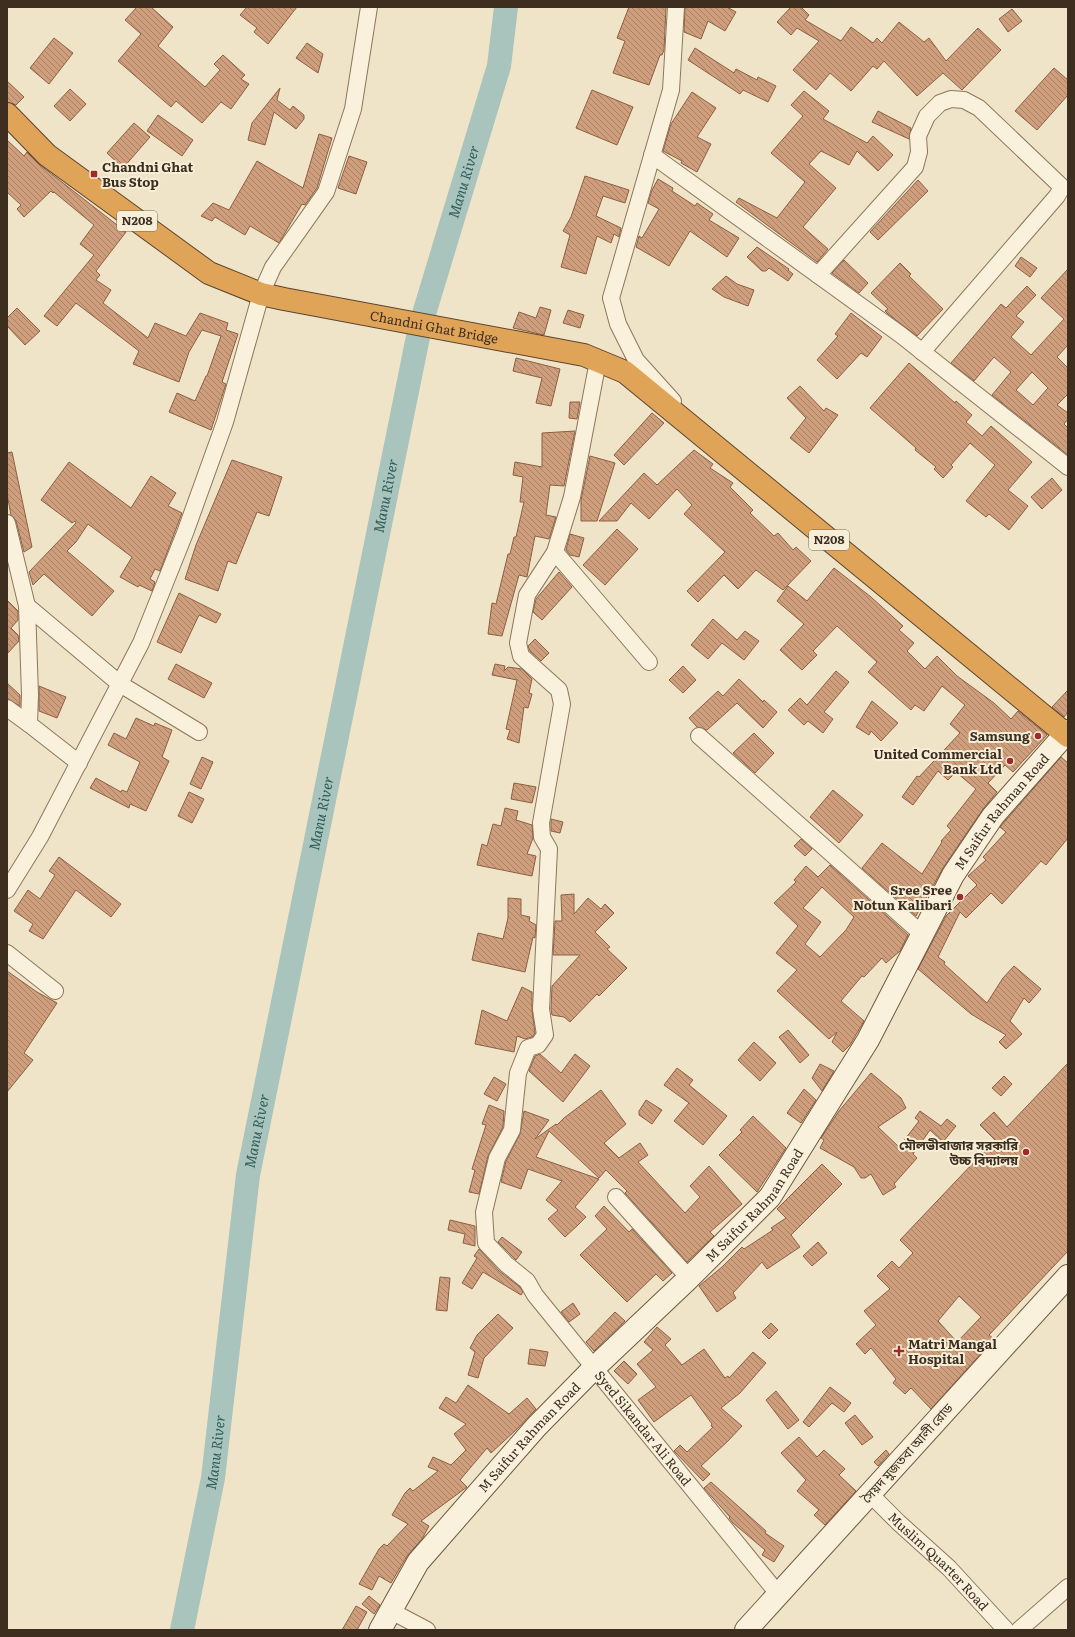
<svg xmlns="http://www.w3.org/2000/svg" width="1075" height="1637" viewBox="0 0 1075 1637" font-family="Literata,'Noto Sans Bengali',serif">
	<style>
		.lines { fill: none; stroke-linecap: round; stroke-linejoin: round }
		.river { stroke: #a9c4bc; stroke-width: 24 }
		.building { fill: url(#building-back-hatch); stroke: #8d5f41; fill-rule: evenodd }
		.street-casing { stroke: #8d765c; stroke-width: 18 }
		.secondary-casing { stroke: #6f573f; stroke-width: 24 }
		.highway-casing { stroke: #5b4430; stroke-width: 24 }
		.street { stroke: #faf1dc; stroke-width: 16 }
		.secondary { stroke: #faf1dc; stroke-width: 22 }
		.highway { stroke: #e0a458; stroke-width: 22 }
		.poi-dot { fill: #9e2a2b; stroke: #f7eed8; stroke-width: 1.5 }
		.labels { text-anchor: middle; stroke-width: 4; stroke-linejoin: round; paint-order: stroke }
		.shield { fill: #f7eed8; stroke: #756857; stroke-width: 1 }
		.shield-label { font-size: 12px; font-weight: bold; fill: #3d2e20 }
		.poi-label { font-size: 13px; font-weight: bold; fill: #3d2e20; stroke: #f7eed8; text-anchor: end }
		.street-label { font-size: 13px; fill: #3d2e20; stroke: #f7eed8 }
		.water-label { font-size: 14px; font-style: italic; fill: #2f5d5a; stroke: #f7eed8 }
	</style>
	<defs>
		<pattern id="building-back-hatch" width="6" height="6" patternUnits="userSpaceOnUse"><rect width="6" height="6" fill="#cf9f7d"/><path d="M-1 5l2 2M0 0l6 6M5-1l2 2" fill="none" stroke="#a98266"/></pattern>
	</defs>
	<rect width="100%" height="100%" fill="#f0e4c8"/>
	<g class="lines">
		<path class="river" id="s1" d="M182,1630L213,1478L248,1175L420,327L499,66L506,7"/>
	</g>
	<path class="building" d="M137,7H151L173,27L158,46L205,87L220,70L214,64L223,55L245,75L241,79L249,84L231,109L221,102L202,123L176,101L171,107L118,61L141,34L125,20Z
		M247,7H297L268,44L254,32L257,28L240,15Z
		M629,7H666L664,50L662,55H660L649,85L613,73L625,41L617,38Z
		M685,7H727L736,12L725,31L708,21L701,39L684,32Z
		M791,7H801L809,15L805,20L841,41L851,27L873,43L877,38L882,43L899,22L924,42L929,38L946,61L978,28L1001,50L962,90L943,73L917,96L884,61L877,69L873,66L851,91L830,73L816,90L793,70L819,41L797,28L791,35L777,22Z
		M1012,9L1022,21L1008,32L999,19Z
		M54,38L73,53L49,84L30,68Z
		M307,43L323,54L318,73L296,58Z
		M695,48L734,73L736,69L757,80L758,77L776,86L768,102L743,90L740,94L688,60Z
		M1054,68L1068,80V95L1037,130L1015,111Z
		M7,81L24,97L16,105L7,102Z
		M280,88L277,100L290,110L293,106L304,115V119L296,129L274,112L265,145L248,140L252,123Z
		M70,89L86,104L70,121L54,106Z
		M592,90L633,107L617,145L576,128Z
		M804,91L829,111L823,119L867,143L873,136L893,155L878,171L857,151L849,165L821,151L809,164L836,188L803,227L828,249L817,262L736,202L739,198L777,218L805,182L771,153L803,116L791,105Z
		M692,92L716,108L697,137L711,144L697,172L681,163L682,161L663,151L671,124Z
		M878,111L911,128L909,139L872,122Z
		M158,115L193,140L182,156L147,131Z
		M134,123L150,137L123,168L107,153Z
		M319,134L332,138L317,188L305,205L302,204L279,243L250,226L245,235L215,217L212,221L201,216L213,203L229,210L257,161L303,188Z
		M7,140L24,156L27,152L40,165L126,232L96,271L100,275L96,280L111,290L103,303L148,338L155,323L186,336L200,313L228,323L226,330L238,334L222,382L226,384L211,430L169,412L177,393L195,401L206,376H207L221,336L202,330L189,352L179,382L133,364L139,351L76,303L57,326L44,316L94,255L80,244L94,225L54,192L53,193L51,191L24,217L17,209L21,205L7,192Z
		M349,156L367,162L356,194L338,188Z
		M585,176L629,190L625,203L603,196L596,216L621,228L619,237L614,234L611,243L597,236L586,274L561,267L570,235L563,231L571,217Z
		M658,179L673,188L672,191L695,206L697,203L713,214L709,220L739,238L727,257L690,231L669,266L636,247L639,236L642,238L659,209L648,203L652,190Z
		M918,180L928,191L878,240L870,232Z
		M757,247L789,269L788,270L793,274L788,281L769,268L766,271H762L747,257Z
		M1021,257L1037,268L1030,277L1015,266Z
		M844,260L868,283L859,293L832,273Z
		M900,263L911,274L909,276L943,309L917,336L888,314L885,311L888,309L871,293Z
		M1068,269V345L1057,357L1068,368V394L1057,405L1068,413V419L1064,424L1068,428V455L992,395L1011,372L994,357L974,381L951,363L1001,304L1006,308L1027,286L1036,295L1016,316L1024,322L1011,337L1031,355L1064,319L1041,298ZM1032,372L1048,388L1033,405L1016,390Z
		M726,276L737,284L754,290L748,306L724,297L712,289Z
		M540,307L551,310L544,335L513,328L519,312L536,318Z
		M17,308L40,331L25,345L7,326V318Z
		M568,310L584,315L580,328L563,323Z
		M851,313L882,337L867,357L861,353L837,379L817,360L838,336L835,334Z
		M516,358L560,369L551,406L536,403L542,378L513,371Z
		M909,363L955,403L956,401L972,415L966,422L982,436L991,426L1032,462L1008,490L1028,506L1009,530L989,514L986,517L966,501L995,465L970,443L951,465L953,467L943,478L934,469L936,467L915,450L916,448L870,408Z
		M800,386L824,411L826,408L838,415L809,453L790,438L806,418L787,398Z
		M570,402H580L577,419L569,418Z
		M652,413L664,423L624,465L614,455Z
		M575,431L564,486L550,485L546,515L556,517L549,539L535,536L527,577L519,575L502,636L488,634L492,603L496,604L508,554H510L514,537H516L524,502H520L523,477L513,475L515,462L542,467V433Z
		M694,450L713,464L710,468L733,483L730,487L753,510L750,513L774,536L778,533L793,550L796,547L811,561L783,590L756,570L738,589L724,575L698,602L687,591L725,552L684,514L692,505L677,489L649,519L631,503L617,521H599L644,473L657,485Z
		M12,452L32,547L24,552L16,521L11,515L7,494V453Z
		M590,456L615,463L597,521H581V500Z
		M232,460L282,477L269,516L257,512L236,564L228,561L218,591L185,579L196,545Z
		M69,462L131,508L151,476L176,493L168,506L182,513L160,571L155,569L150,579L155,582L152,591L139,585L138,587L120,577L132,557L88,524L76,542L67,551L114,591L92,616L44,574L33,585L29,572L76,523L75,521L72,523L41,500Z
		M1052,478L1062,490L1042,509L1031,497Z
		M617,529L638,549L605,585L583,565Z
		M570,534L584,538L579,557L570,555L566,550Z
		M834,568L871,597L903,626L899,630L914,643L907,651L925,669L937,656L957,676L994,703L1011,719L1018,711L1047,735L1013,772L1005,765L988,783L997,792L983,809L943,868L916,916L862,868L882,843L922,874L942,842L941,841L951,830L947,826L976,789L956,772L948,780L938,771L913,805L902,797L917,776L919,777L960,733L950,724L965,705L942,686L924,711L915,705L911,710L868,672L877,662L837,626L813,651L817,655L802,670L780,650L804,624L777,601L788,586L807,601Z
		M559,572L572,587L542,620L533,612L536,599Z
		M179,593L221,614L216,623L199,615L181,653L157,642Z
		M7,600L18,611V620L11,628L18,635L19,641L7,654Z
		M713,619L737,640L745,631L759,641L744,660L722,643L708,659L691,645Z
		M535,639L549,653L541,661L530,651L528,646Z
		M176,664L212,683L204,698L168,679Z
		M495,664L505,666L504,671L508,667L522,669L532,679L529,693L532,694L528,708L524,707L519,743L507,739L510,730L506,729L517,680L492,675Z
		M683,666L696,680L683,693L669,680Z
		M836,671L849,682L824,712L833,719L823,733L808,721L804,725L788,710L800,698L807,705Z
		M739,679L763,702L764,700L777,712L763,728L737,703L707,730L697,727L689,718L718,691L723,696Z
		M7,683L20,695V706L7,699Z
		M39,686L66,697L57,718L39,711Z
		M1068,690V712L1064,717L1052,707Z
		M872,701L898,723L881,741L871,731L869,735L856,727Z
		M136,718L154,726L155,723L172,730L162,757L169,761L146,811L130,804L129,808L90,788L96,778L121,792L122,790L127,792L140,762L108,745L114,733L126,739Z
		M754,733L774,753L755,773L733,753Z
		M202,757L213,762L201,789L190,784Z
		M1061,757L1068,763V838L1046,865L1041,861L1002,904L991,893L966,918L960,912L938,957L945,962L944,964L987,1003L1003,978L1014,966L1041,989L1029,1003L1024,998L1010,1021L1022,1034L1006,1049L999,1042L1006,1035L971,1014L918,969L946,916L977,885L968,876L986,860L983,857L1006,832L1000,827Z
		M514,783L536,787L532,803L511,799Z
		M833,790L863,815L839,843L810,817Z
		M189,792L204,799L192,823L178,816Z
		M505,808L518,811L516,820L532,825L533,838L527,854L536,856L532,876L477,865L482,844L487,846L493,824L501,826Z
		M551,819L563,822L560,833L551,831Z
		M801,839L812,849L805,856L794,846Z
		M59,857L121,904L111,917L76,890L43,939L29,931L33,924L14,911L28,890L40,899L55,875L49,871Z
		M830,865L908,935L900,951L886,963L882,958L864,977L862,976L841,1001L864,1021L850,1045L843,1052L832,1042L837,1032L829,1039L777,991L797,970L776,953L798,926L774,903L796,882L794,880L806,866L818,877ZM822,887L854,917L846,930L820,957L805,944L821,922L803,908Z
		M574,894V914L588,898L601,909L605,904L614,913L595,932L610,947L607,949L627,968L599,996L597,994L570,1022L564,1017L552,1015L551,1009L552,986L580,955H553L555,921H562L561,895Z
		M508,898L521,899V915L530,917L529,921L536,925L535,938L533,937L525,972L472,960L478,933L503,939L508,918Z
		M7,971L37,992L57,1003L24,1053L33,1060L7,1092Z
		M522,987L532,992V1010L535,1033L532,1037L525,1039L517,1036L514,1052L475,1044L482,1010L507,1021Z
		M788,1030L809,1055L800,1063L779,1037Z
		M754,1042L776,1063L760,1081L738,1060Z
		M540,1054L561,1073L575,1054L590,1066L563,1102L529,1071L535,1056Z
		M1068,1063V1251L989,1335L994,1339L931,1409L911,1388L905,1394L893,1383L896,1379L871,1348L865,1354L856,1344L876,1325L864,1311L890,1289L877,1276L892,1261L899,1268L913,1253L900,1240L995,1140L980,1125L994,1112L1007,1127ZM959,1296L981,1317L957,1342L938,1321Z
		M820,1064L834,1071L822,1091L812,1078Z
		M677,1068L693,1080L689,1085L727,1116L703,1145L674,1121L689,1103L664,1085Z
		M871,1073L901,1098L906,1108L878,1127L899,1147L919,1121L915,1118L920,1111L941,1126L947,1119L956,1126L943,1142L930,1130L913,1154L917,1158L894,1184L896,1187L883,1195L871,1174L865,1178H861L854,1167L820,1148L824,1140L821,1138L839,1111Z
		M1004,1076L1012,1084L1001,1096L992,1088Z
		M494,1077L506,1084L497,1101L484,1094Z
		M804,1089L816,1100L801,1123L787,1113Z
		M601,1090L626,1124L604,1143L619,1158L640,1143L648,1155L638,1162L685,1213L700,1197L690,1186L709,1166L742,1204L710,1232L714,1236L687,1262L625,1193L627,1191L606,1170L599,1178L549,1131L536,1157L599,1179L575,1207L586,1217L578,1225L565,1237L548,1219L558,1210L546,1200L562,1181L528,1169L521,1189L501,1182L506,1161L520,1134L524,1111L549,1120L535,1139L556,1124L557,1125L564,1118Z
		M646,1100L662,1110L652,1124L639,1115V1111Z
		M489,1105L504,1111L503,1127L488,1156L479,1194L469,1192L475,1170L472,1169L486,1125L482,1124Z
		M753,1116L786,1148L757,1192L719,1155L742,1132L740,1130Z
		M822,1164L842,1184L791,1235L800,1247L767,1269L762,1262L733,1293L736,1298L717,1312L699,1286L722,1267L742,1247L744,1249L773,1230L771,1228L786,1218L777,1209Z
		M604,1206L629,1232L632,1229L672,1273L663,1281L656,1274L627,1302L580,1255L607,1229L595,1216Z
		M450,1220L475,1226V1246L463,1243L465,1234L448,1230Z
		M502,1237L522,1252L516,1260L498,1242Z
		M818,1242L827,1253L812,1266L803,1256Z
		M479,1249L499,1271L520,1287L523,1292L521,1295L483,1272L472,1289L462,1283L477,1258L474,1256Z
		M440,1277L450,1278L447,1311L436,1310Z
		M573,1303L580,1314L569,1322L561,1312Z
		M615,1312L625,1321L594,1351L586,1342Z
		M498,1314L513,1328L484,1358L478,1378L468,1375L475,1352L470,1348L477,1335Z
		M771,1323L778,1330L769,1339L762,1332Z
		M657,1327L671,1339L665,1345L682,1365L704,1349L725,1378L728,1376L729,1378L753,1352L766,1363L740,1393L721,1408L742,1426L728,1441L701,1466L710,1474L703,1481L674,1451L680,1445L687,1452L713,1427L711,1426L712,1424L691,1395L654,1422L638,1400L656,1387L637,1364L653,1350L644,1342Z
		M530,1349L548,1352L545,1366L528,1364Z
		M624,1361L637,1374L628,1384L614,1371Z
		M468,1385L509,1414L527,1398L536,1409L516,1430L491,1453L487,1448L460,1480L467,1487L421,1521L429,1526L422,1539L407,1556L391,1583L379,1576L372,1590L359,1584L379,1549L384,1544L387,1546L408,1524L392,1515L405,1493L410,1488L413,1491L438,1471L428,1467L433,1457L451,1465L466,1450L454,1434L466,1424L439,1408L446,1397L456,1403Z
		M830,1387L851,1403L844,1412L832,1403L809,1427L803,1422Z
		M776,1391L799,1420L788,1429L766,1400Z
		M855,1415L873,1437L862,1445L845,1423Z
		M799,1437L817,1457L824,1450L845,1469L839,1475L856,1491L825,1525L814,1515L819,1510L797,1491L806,1480L781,1453Z
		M886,1450L889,1454L878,1466L874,1462Z
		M711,1482L766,1531L765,1533L784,1546L774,1562L762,1555L765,1550L733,1523L729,1518L730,1517L704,1488Z
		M369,1596L380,1605L374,1614L362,1604Z
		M356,1606L367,1612L357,1630H342Z"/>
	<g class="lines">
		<g class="street-casing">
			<g id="street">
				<path d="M652,155L901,335L1068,467"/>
				<path d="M818,275L915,167L919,152L918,136L927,116L940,103L951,99L964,100L979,108L1062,187L1057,196L922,352"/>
				<path id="s2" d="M598,361L572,497L555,552L527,595L518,643L521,656L559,690L562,704L541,823L542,837L549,849L541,1009L545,1035L538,1045L528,1048L518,1073L512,1130L497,1158L484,1212L486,1243L506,1264L527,1281L535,1295L779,1595"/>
				<path d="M673,401L636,360L618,324L611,298L671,90L676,7"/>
				<path d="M7,523L27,606L30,695L29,724L79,763"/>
				<path d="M555,552L649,662"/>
				<path d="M27,606L120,684L199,732"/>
				<path d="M7,708L29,724"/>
				<path d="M699,736L922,934"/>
				<path d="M7,890L40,837L141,643L185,533L225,422L261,294L273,267L326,192L353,109L369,7"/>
				<path d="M7,953L55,991"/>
				<path d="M616,1197L689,1278"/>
				<path id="s3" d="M870,1494L898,1522L949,1568L1006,1630"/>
				<path d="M391,1611L427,1630"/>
				<path d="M1019,1630L1068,1587"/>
			</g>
		</g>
		<g class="secondary-casing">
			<g id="secondary">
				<path id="s4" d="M380,1630L418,1562L536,1427L594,1368L689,1278L770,1197L868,1040L953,875L993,816L1068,731"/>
				<path d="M746,1630L1068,1276"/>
			</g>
		</g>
		<g class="highway-casing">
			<g id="highway">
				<path id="s5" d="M7,114L47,155L209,273L261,294L284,299L584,355L625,372L1068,736"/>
			</g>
		</g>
		<use href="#street" class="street"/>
		<use href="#secondary" class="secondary"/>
		<use href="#highway" class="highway"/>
	</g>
	<g class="poi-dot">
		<rect x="90" y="170" width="8" height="8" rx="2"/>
		<circle cx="1038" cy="736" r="4"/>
		<circle cx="1010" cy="761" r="4"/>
		<circle cx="960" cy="897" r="4"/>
		<circle cx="1026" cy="1152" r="4"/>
		<path d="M897 1345h4v4h4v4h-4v4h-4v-4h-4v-4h4z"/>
	</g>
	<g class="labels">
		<g class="shield">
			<rect x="117" y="211" width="40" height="20" rx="3"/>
			<rect x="809" y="530" width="40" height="20" rx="3"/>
		</g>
		<g class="shield-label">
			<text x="137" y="225">N208</text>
			<text x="829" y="544">N208</text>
		</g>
		<g class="poi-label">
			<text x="102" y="172" text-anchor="start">Chandni Ghat<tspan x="102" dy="15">Bus Stop</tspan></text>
			<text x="1030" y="741">Samsung</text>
			<text x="1002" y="759">United Commercial<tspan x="1002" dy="15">Bank Ltd</tspan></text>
			<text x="952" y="895">Sree Sree<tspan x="952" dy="15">Notun Kalibari</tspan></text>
			<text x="1018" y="1150">মৌলভীবাজার সরকারি<tspan x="1018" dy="15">উচ্চ বিদ্যালয়</tspan></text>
			<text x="908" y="1349" text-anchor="start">Matri Mangal<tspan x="908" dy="15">Hospital</tspan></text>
		</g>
		<g class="street-label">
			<text dy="5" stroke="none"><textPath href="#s5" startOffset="490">Chandni Ghat Bridge</textPath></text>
			<text dy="5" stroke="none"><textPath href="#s4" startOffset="1036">M Saifur Rahman Road</textPath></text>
			<text dy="5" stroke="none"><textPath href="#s4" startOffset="569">M Saifur Rahman Road</textPath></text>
			<text dy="5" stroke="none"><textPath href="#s2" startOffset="1179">Syed Sikandar Ali Road</textPath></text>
			<text dy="5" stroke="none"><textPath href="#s4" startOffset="245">M Saifur Rahman Road</textPath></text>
			<text transform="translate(907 1453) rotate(-48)" y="5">সৈয়দ মুজতবা আলী রোড</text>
			<text dy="5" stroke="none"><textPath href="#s3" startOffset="96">Muslim Quarter Road</textPath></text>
		</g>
		<g class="water-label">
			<text dy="5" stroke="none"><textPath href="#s1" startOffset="1477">Manu River</textPath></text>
			<text dy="5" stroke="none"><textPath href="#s1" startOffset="1153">Manu River</textPath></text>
			<text dy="5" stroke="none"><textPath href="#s1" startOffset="829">Manu River</textPath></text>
			<text dy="5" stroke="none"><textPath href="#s1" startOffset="505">Manu River</textPath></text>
			<text dy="5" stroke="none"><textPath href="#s1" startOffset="181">Manu River</textPath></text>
		</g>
	</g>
	<rect width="1075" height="1637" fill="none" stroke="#3d2e20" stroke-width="16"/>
</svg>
